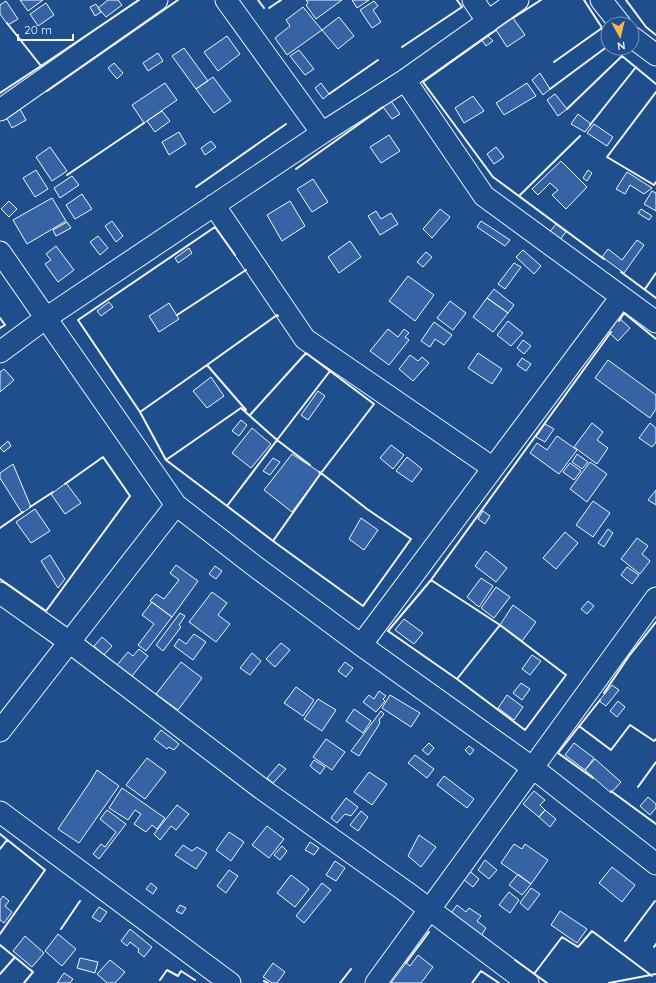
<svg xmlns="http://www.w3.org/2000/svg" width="656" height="983" viewBox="0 0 656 983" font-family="Quicksand,sans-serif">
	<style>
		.building { fill: #3563a3; stroke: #f2f6ff }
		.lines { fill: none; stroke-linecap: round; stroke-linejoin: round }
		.minor-casing { stroke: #f2f6ff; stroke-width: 23 }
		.minor { stroke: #1f4e8c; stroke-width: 21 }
		.wall { stroke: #f2f6ff; stroke-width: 2 }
	</style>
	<rect width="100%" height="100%" fill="#1f4e8c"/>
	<path class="building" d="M20,0H43L28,11Z
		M108,0H118L122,5L106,17L98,8Z
		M306,0H342L316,19L306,5L308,3Z
		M352,0H369L357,8Z
		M6,1L18,19L8,25L0,14V5Z
		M374,1L378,6L373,10L381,22L372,28L360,10Z
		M46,3L54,15L38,26L30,14Z
		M96,4L101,12L95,16L90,7Z
		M303,7L322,30L287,55L275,38L290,26L286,20Z
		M339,17L354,36L338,49L322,30Z
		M513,18L525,35L507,47L496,30Z
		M487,35L493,41L486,46L481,39Z
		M227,36L240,54L218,71L204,52Z
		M184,48L208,81L196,89L172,56Z
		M299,50L314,69L305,75L290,56Z
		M158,53L163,61L148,71L143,63Z
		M114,63L123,73L117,79L108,68Z
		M540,73L550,89L543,95L532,80Z
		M213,77L231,101L214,113L196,89Z
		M165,83L177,100L144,123L132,105Z
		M321,83L329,94L323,99L315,88Z
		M527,83L536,96L504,115L496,103Z
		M555,94L567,109L558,116L547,100Z
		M473,96L484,111L464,123L455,108Z
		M391,101L400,114L392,119L383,107Z
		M20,109L26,120L12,128L6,117Z
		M162,111L170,121L155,132L147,121Z
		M578,114L591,124L585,132L571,124Z
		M594,124L613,137L607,146L587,133Z
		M179,132L186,144L169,155L162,142Z
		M389,135L400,151L381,163L370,147Z
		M211,141L216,147L205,155L201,148Z
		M50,147L67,171L52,181L36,157Z
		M496,147L504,157L494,164L487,154Z
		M561,161L587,187L566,209L552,195L558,190L550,183L538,195L532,189Z
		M36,170L48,189L35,197L23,178Z
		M588,170L592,173L587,181L583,178Z
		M627,172L652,188L644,194L630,185L625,194L616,189Z
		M72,176L79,185L60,198L54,188Z
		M313,179L328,202L312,212L297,189Z
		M652,191L656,193V211L644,204Z
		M82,194L92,209L75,219L66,205Z
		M52,198L66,221L27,244L13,220Z
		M9,201L17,209L9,217L1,209Z
		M290,201L305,226L282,241L267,215Z
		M440,209L450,217L432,238L423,229Z
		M641,209L652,216L649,220L638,213Z
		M376,211L381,219L391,213L398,224L380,235L368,216Z
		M112,221L123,236L116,242L105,226Z
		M481,221L510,240L505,246L477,227Z
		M67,222L71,228L56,236L53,230Z
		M556,224L566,232L558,242L548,234Z
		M98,236L108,248L100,255L90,242Z
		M637,240L644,245L624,273L602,257L608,249L622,260Z
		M350,241L361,257L339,273L328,257Z
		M56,246L74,270L58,282L45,264L51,260L46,254Z
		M189,248L192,253L178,263L175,258Z
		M523,250L541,266L534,274L516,257Z
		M426,252L432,257L423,267L417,262Z
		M514,263L521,267L505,289L498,284Z
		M408,276L434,295L415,321L389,301Z
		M494,289L514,305L508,313L487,298Z
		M487,298L508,313L493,332L473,317Z
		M450,301L466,313L453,330L437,318Z
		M109,302L113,307L101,316L97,311Z
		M169,303L179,319L159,332L149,316Z
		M617,316L630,328L618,341L605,329Z
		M508,321L523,333L511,346L497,335Z
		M434,322L452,335L444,345L435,339L430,347L421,341Z
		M388,329L398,337L404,329L409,333L405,337L409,340L389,365L370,351Z
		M523,340L531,346L524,354L517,348Z
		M478,353L502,369L492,384L468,368Z
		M410,355L418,361L422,357L429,363L413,381L399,369Z
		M522,358L531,364L526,371L517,365Z
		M608,360L656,395V409L650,418L595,378Z
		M4,369L14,380L0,392V372Z
		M211,377L224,396L207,408L193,391Z
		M318,391L325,396L308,420L301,415Z
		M241,420L247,425L239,436L232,431Z
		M592,423L603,432L597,440L608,448L597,464L574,447Z
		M650,423L656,428V442L652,447L639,438Z
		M545,424L554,429L545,442L536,437Z
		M252,428L271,444L251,468L232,453Z
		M557,436L577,450L559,474L530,453L537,443L547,450Z
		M8,441L11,446L4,452L0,448Z
		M391,445L404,455L393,469L380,458Z
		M292,454L321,473L292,512L264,490Z
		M577,454L588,462L582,469L572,462Z
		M407,457L422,469L412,482L396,471Z
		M273,458L280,462L270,475L263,471Z
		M590,462L607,474L587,502L570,489Z
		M570,463L581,471L574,480L563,472Z
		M13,464L31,507L22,513L0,478V473Z
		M66,483L81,503L65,514L51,494Z
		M656,490V505L648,500Z
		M593,501L610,513L593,537L576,525Z
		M35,509L50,531L31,543L16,522Z
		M483,511L490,516L485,524L478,519Z
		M361,518L378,530L364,550L349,539Z
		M608,529L613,533L604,547L598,543Z
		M565,532L578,543L556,569L543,558Z
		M637,538L648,546L642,554L650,561L640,574L621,559Z
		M486,551L507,568L496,582L475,566Z
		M50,555L65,579L58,588L41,561Z
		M176,565L198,581L172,617L150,601L156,594L164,599L179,580L170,573Z
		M215,566L222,571L216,579L209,574Z
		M627,567L639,575L632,584L621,575Z
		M481,578L493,586L479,607L467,597Z
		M496,587L510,597L494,618L481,608Z
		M212,592L227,603L218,615L230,624L216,642L189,622Z
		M588,601L594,606L587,614L581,609Z
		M152,602L172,617L146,651L138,645L154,624L142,615Z
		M513,605L536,622L522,641L500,625Z
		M180,613L185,616L179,625L181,627L163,651L156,645Z
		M404,619L423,633L414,644L395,630Z
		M194,634L206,642L193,660L174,646L179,639L186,644Z
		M102,637L112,646L104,655L94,646Z
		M281,643L290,650L275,667L266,659Z
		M139,649L148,656L132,676L117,665L128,652L133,656Z
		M252,653L261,661L250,675L240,668Z
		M532,655L541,661L530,675L522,669Z
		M181,662L202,678L178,710L156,694Z
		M345,662L353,668L346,677L338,671Z
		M521,683L530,689L522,700L513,693Z
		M612,685L619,690L606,706L599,701Z
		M296,687L314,700L303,716L284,703Z
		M379,691L386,696L383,699L385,701L376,712L363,702L369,695L374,699Z
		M390,695L420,713L411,727L382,708Z
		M507,695L523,707L514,720L498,708Z
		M318,699L336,710L322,731L304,719Z
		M618,701L625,707L617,717L610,711Z
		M354,709L371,721L363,733L346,721Z
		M381,711L384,714L379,720L380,723L359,756L351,751Z
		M161,730L179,744L174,750L169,747L167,749L154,739Z
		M326,739L345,752L332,770L313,757Z
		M429,743L434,748L428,755L422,750Z
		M574,743L594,758L585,770L565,755Z
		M469,746L474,750L470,755L465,750Z
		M415,755L434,769L427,778L408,763Z
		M147,758L166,772L145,799L126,785Z
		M595,759L621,782L611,793L585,770Z
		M314,760L325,767L320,774L310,766Z
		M279,764L286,769L273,783L267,778Z
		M97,770L119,786L79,843L58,829L90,782Z
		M369,772L387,784L372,805L354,792Z
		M444,776L474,799L467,808L437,785Z
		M122,788L165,818L157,829L152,825L146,832L134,824L141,814L135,810L128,820L109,808Z
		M534,791L545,800L540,805L545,810L539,817L523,804Z
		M648,797L656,804V808L650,815L640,806Z
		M346,798L358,807L351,816L345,814L337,823L331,818Z
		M177,805L189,814L176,830L171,826L160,840L154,834Z
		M107,810L126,824L99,859L93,854L101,844L105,847L116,832L100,819Z
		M545,810L556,819L550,827L539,817Z
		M361,811L368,817L358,831L350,825Z
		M267,826L284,839L269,858L252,845Z
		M229,832L244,842L231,861L216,850Z
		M419,835L436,847L421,867L408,856Z
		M310,842L319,848L314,855L305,850Z
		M514,844L522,849L525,844L548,860L531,884L501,863Z
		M183,845L192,851L197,847L207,853L196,869L175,855Z
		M282,846L287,851L280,860L274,855Z
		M485,860L497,870L489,879L478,870Z
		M335,861L345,868L336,881L326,875Z
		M612,867L635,885L622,902L599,883Z
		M466,868L479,879L473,887L459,876Z
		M229,870L238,876L226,893L217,886Z
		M518,874L531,884L522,895L509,885Z
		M291,875L309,889L295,907L277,893Z
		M151,883L157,888L153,894L146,889Z
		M322,883L331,890L304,923L296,916Z
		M531,888L540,894L528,910L520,903Z
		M509,892L519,900L510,913L499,905Z
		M3,896L9,901L5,906L12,912L4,923L0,920V900Z
		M180,905L186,908L182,914L176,911Z
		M457,905L466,912L469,908L481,916L477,921L486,928L481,936L451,913Z
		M99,907L107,912L100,922L92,917Z
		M560,911L587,929L577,943L551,925Z
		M130,929L152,947L144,957L138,952L139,949L130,942L127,946L121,941Z
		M58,934L76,949L62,966L45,951Z
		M25,936L44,953L32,967L13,951Z
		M418,955L433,967L421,983H391L406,963L410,966Z
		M80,958L98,962L95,973L77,968Z
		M110,960L125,972L115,983H107L97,974Z
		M273,963L285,972L277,983H272L263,977Z
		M64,973L73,979L70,983H57Z"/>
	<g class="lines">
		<g class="minor-casing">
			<path id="minor" d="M226,0L322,133
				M473,0L488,22
				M601,0L620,24
				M632,37L656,55
				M405,80L484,196L656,322
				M0,110L157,0
				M214,205L305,339L493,468
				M0,252L176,505L256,567L361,645L533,768L656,864
				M0,352L46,318L322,133L405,80L518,0
				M0,593L68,641L262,789L405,891L528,983
				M361,645L621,297
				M0,731L176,505
				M0,812L230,983
				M376,983L656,598"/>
		</g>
		<use href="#minor" class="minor"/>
		<path class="wall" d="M258,0L264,8
			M584,0L608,37
			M626,0L646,27L656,35
			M269,8L281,0
			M513,18L541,0
			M7,23L41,66L139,0
			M496,30L423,82L493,177L604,259
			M402,47L462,7L457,0
			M616,48L622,56L656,84
			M554,62L602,28
			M550,89L608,46
			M47,91L178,0
			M656,92L607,157L654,185L656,182
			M0,93L41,66
			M329,94L378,60
			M567,109L622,56
			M590,125L636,67
			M296,169L383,107
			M67,175L144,123
			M196,187L286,124
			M520,195L580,136
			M621,272L656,298
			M645,289L656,273
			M177,315L246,270
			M0,318L5,325L0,328
			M619,321L624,313L656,339
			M246,410L207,365L277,315L278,316
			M140,412L78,320L215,227L235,255
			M250,415L306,353L330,371
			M166,460L140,412L207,365
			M321,473L367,509L411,539L363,606L273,541Z
			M227,506L166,460L241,408L277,440L330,371L374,404L321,473L319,472
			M30,507L53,492
			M0,528L23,512
			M273,541L227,506L277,440L310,465
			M0,579L46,611L130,496L103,457L65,484
			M431,580L611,332
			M431,580L500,625L457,679L388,631Z
			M500,625L566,675L525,730L457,679Z
			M604,693L629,656L656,622
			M579,726L611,750L630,725L654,741L656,739
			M593,778L558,753L600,700
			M638,787L656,762
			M611,791L656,824
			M0,834L45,870L0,934
			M0,849L7,840
			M61,929L80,901
			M625,941L655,901
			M0,945L33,972L24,983
			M654,947L656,944
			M515,960L547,983
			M406,963L429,932
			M0,974L15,957
			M534,974L562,937L578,947L592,931L652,976
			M160,980L167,970L178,976L181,971L195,980
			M264,981L268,983
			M340,983L351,969
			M472,983L481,971L499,983
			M609,983L656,974"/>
	</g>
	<g transform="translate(620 36) rotate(172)"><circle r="19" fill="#1f4e8c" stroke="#7391ba"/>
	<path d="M0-3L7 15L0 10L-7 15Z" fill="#ffb74d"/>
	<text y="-6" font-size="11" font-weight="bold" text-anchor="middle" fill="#f2f6ff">N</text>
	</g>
	<path d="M18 34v6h55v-6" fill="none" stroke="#f2f6ff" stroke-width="2"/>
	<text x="24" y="34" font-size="12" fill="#f2f6ff" stroke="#1f4e8c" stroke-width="3" paint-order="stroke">20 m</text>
</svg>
